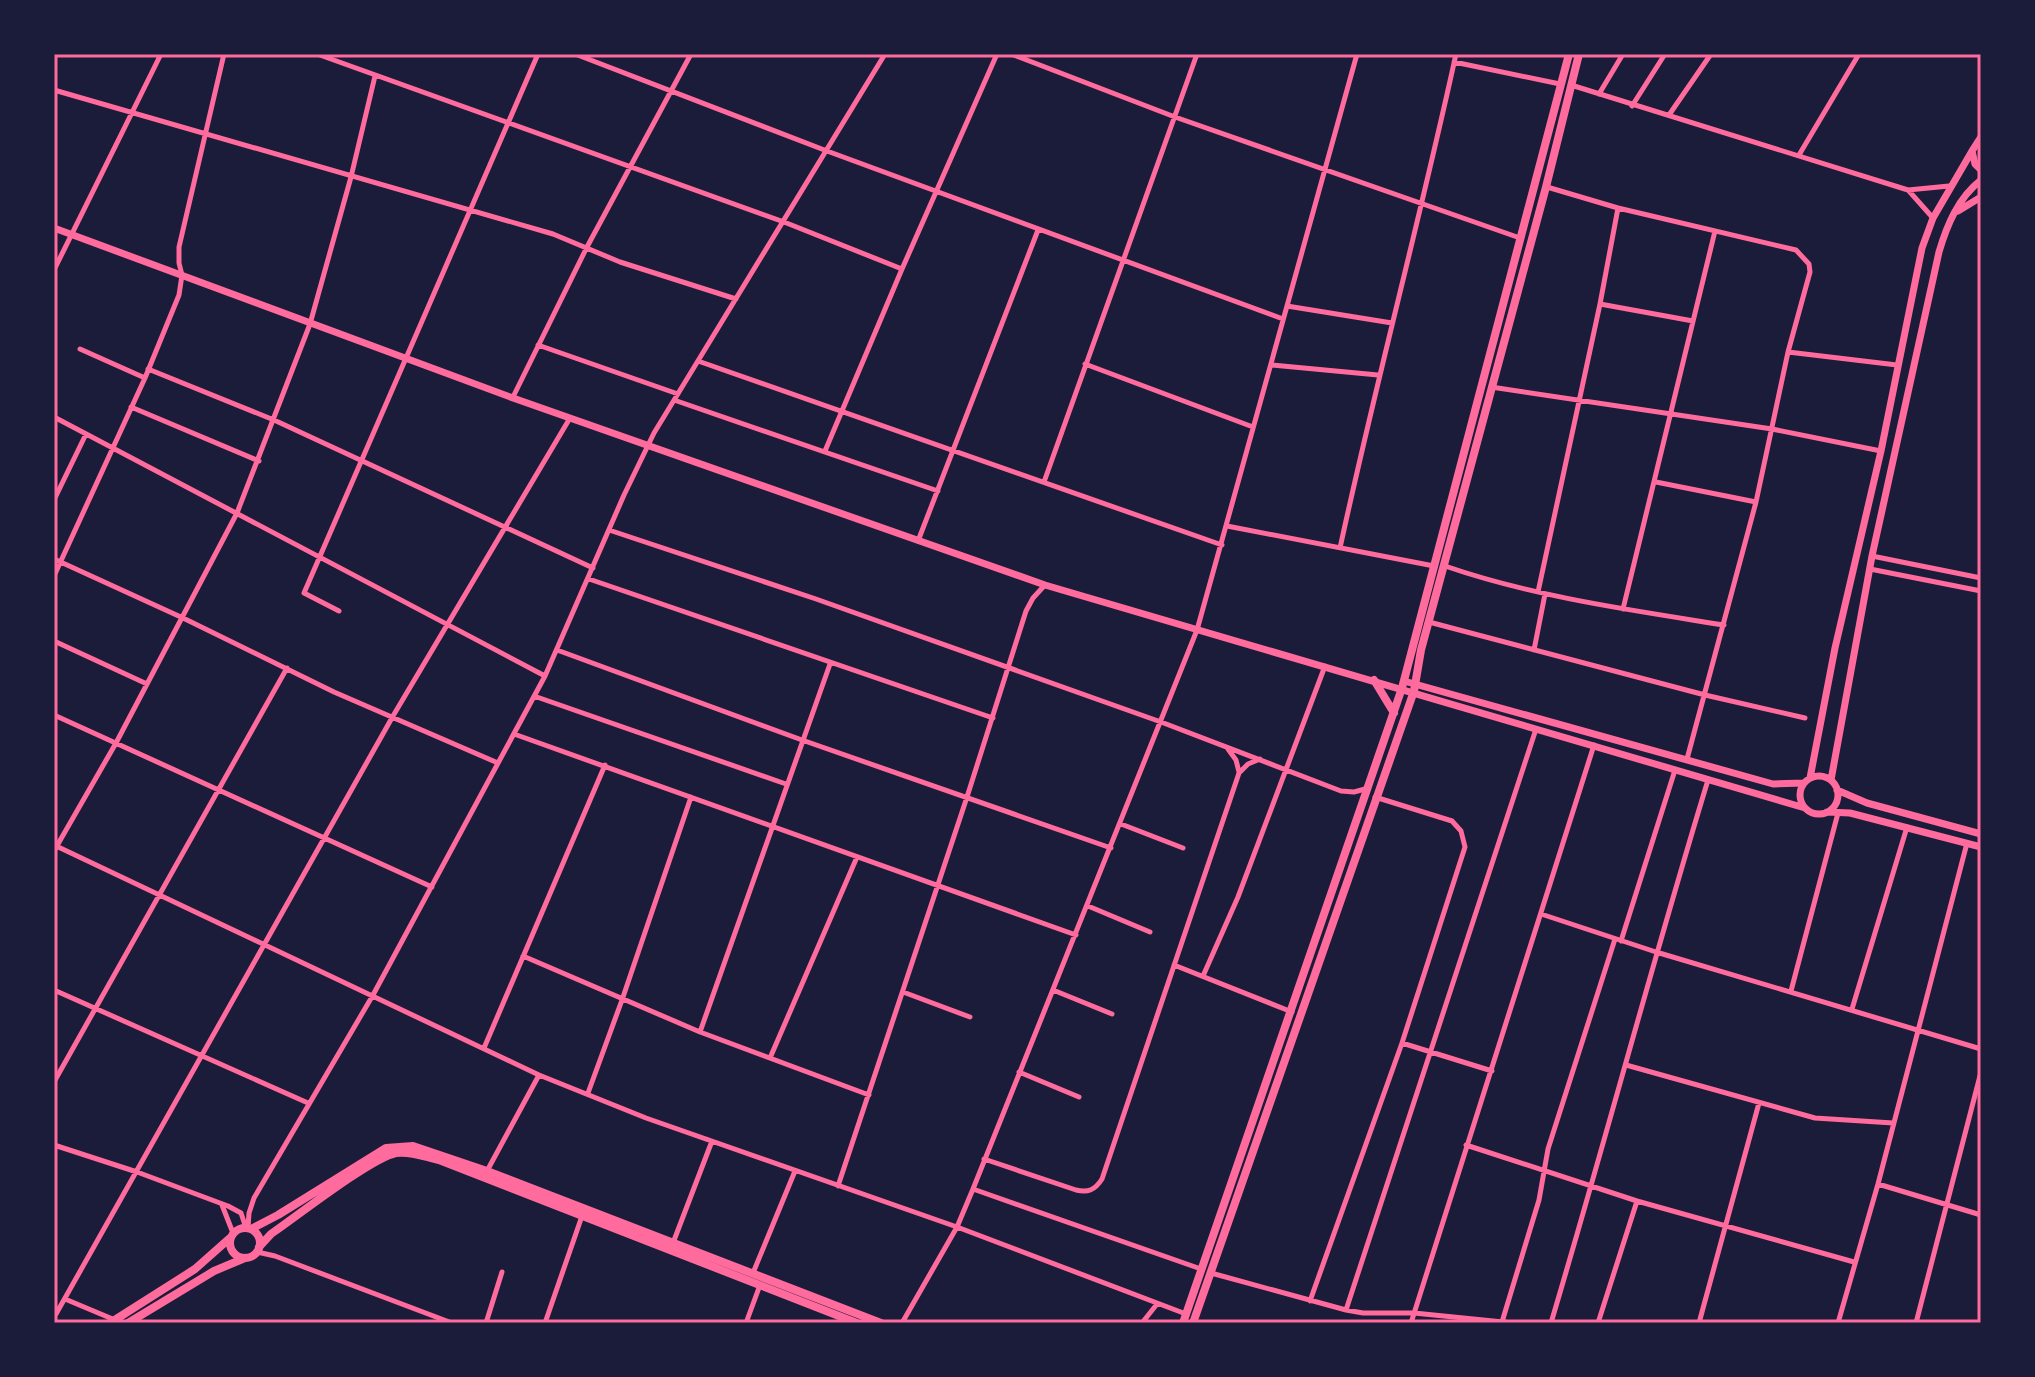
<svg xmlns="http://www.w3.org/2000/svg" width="2035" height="1377" viewBox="0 0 2035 1377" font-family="Overpass,sans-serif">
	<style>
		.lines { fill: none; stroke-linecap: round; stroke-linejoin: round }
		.minor { stroke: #ff6b9d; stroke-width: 5 }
		.secondary { stroke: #ff6b9d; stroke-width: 7 }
		.primary { stroke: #ff6b9d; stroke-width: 8 }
		.neatline { fill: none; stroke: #ff6b9d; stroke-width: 3 }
	</style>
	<rect width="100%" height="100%" fill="#1b1b3a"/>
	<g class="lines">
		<path class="minor" d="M317,54L784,222L902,269
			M575,54L827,151L1283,319
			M1011,54L1175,117L1520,238
			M54,58L56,54
			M1454,62L1560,84
			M1571,85L1908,190L1949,186
			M54,90L553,234L620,262L736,299
			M1599,94L1623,54
			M1632,106L1665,54
			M1669,115L1711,54
			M1799,155L1859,54
			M1547,187L1618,208L1796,250L1809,264L1810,272L1788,352L1756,502L1687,759
			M1909,191L1933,218
			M54,270L161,54
			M1600,304L1693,321
			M1287,306L1392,323
			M538,345L678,394
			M80,349L145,378
			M1788,352L1897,365
			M698,361L1222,545
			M1085,364L1253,427
			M1272,365L1378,375
			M148,369L274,420L593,568
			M1491,387L1772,429L1881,451
			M513,397L587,247L691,54
			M674,400L938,491
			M131,407L259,461
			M54,417L545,676
			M825,451L902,269L997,54
			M1044,482L1197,54
			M1656,482L1756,502
			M54,500L86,434
			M1227,526L1434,566
			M609,530L816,599L1161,722L1341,791L1354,792L1365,789
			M918,541L1038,230
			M1340,548C1376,382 1420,219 1456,54
			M1872,556L1981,578
			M54,559L183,618L334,692L498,763
			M1445,566C1535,597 1630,610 1724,625
			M1870,569L1981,591
			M54,576L145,378L179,295L182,275L179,263V247L224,54
			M589,579L993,718
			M1538,592L1600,304L1618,208
			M1623,609L1715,231
			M339,611L304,593L538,54
			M1429,622L1705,695L1805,718
			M54,641L147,684
			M557,650L802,740L1111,848
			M1534,650L1545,594
			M534,696L786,784
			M54,715L432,887
			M514,734L1076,935
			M1228,749L1236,760L1239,772
			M1121,824L1183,848
			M54,845L539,1075L646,1118L957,1227L1186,1314
			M54,851L116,743L237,513L310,324L351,177L375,76
			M1088,906L1150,932
			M1541,914L1656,952L1981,1049
			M1621,941L1675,770
			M523,956L700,1032L869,1095
			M1174,965L1292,1012
			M1203,976L1238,897L1325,666
			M54,990L308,1103
			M1053,990L1112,1014
			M1791,991L1838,813
			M903,992L970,1017
			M1852,1009L1907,827
			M700,1032L830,664
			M1402,1043L1492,1071
			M484,1048L605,765
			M770,1058L857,857
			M1626,1065L1815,1118L1893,1123
			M1019,1072L1079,1097
			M54,1082L287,668
			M588,1093L622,1000L691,797
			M54,1145L137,1172L228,1206L241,1213L246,1228
			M1466,1145L1637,1201L1854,1262
			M984,1159L1076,1190C1088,1193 1095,1190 1102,1179L1239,773L1248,764L1260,759
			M487,1171L539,1075
			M1878,1184L1981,1215
			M838,1186L967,797L1026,611L1033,598L1045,585
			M973,1189L1201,1269
			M222,1205L233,1233
			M248,1228L249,1213L254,1198L373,995L545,676L624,495L654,433L885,54
			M673,1243L712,1141
			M257,1252L275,1256L452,1323
			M753,1273L795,1171
			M1211,1273L1346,1310L1363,1313H1414L1513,1323
			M65,1299L115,1320
			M1310,1301L1402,1043L1465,847L1461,831L1452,821L1375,797
			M1346,1310L1536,729
			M56,1314L393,716L570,418
			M1502,1322L1539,1200L1548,1149L1615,939
			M486,1323L502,1272
			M545,1323L582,1216
			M746,1323L760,1285
			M902,1323L957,1227L973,1189L1197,630L1357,54
			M1142,1323L1157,1304
			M1411,1323L1594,745
			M1551,1323C1605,1142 1653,960 1708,780
			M1598,1323L1637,1201
			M1699,1323L1759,1103
			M1838,1323L1878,1184L1967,843
			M1916,1323L1981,1072"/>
		<path class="secondary" d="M1981,137L1972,151L1975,164L1981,170
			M1958,211L1981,197
			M54,228L513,398L1045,585L1805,808
			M1404,681L1773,784L1804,783
			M1800 795a19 19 0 1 1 38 0a19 19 0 1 1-38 0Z
			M1810,778L1835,648L1881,451L1922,248L1933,218L1972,151
			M1831,780L1872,556L1939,252C1947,225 1958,198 1981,180
			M1837,790L1867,803L1981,834
			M1827,812L1850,813L1981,847"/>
		<path class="primary" d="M1374,680L1394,713
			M230 1243a15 15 0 1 1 30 0a15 15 0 1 1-30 0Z
			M251,1229L278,1215L386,1148L413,1146L487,1171L881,1323
			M259,1247L271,1234C296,1217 371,1158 396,1153C411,1151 425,1157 439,1160L857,1323
			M110,1323L195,1269L230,1238
			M128,1323L214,1271L245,1258
			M1183,1323L1402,688L1569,54
			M1193,1323L1414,691L1421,650L1546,187L1579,54"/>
	</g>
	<rect width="2035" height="1377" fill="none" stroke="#1b1b3a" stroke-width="112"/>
	<rect x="56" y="56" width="1923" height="1265" class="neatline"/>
</svg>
